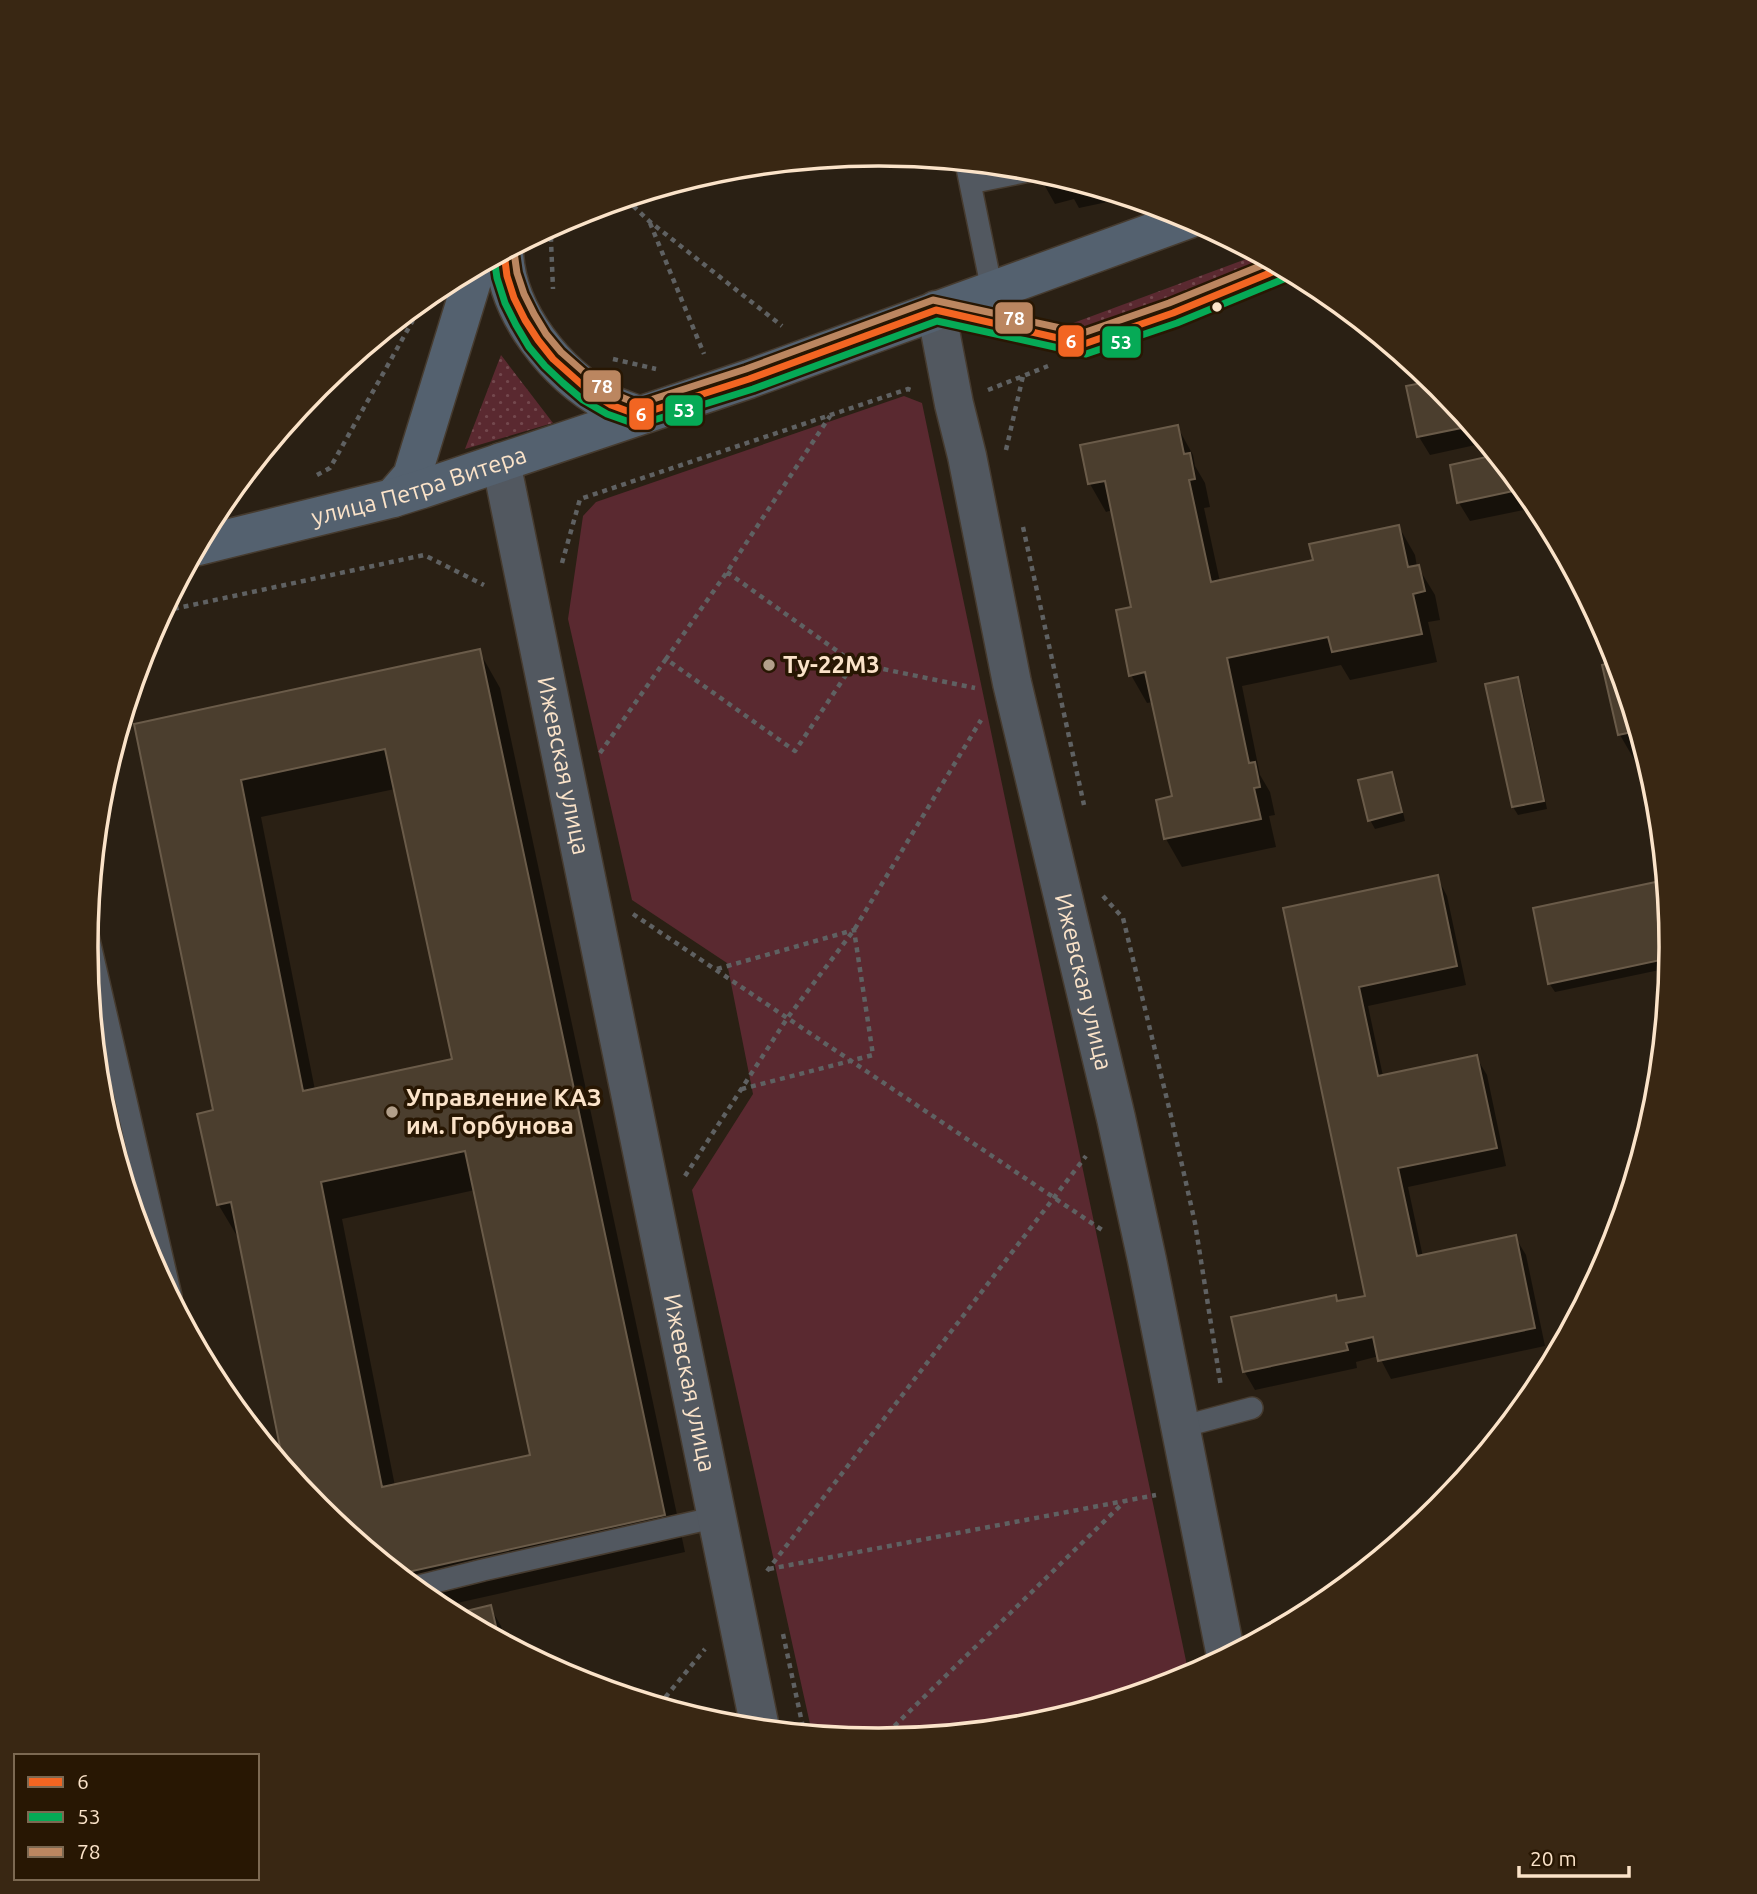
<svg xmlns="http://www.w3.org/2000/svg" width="1757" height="1894" viewBox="0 0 1757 1894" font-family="Ubuntu,sans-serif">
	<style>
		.grass { fill: url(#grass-dots) }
		.park { fill: #5a2930 }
		.shadow { fill: #0007; fill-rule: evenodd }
		.building { fill: #4b3e2e; stroke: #6a5b49; stroke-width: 2; fill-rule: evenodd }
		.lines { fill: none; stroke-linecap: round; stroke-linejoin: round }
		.lane-casing { stroke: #463b2f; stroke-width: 24 }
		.street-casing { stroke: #463b2f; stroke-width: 41 }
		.primary-casing { stroke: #463b2f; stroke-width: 41 }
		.path { stroke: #5f6162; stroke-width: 4.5; stroke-dasharray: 5 5; stroke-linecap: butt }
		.lane { stroke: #525860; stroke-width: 21 }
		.street { stroke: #525860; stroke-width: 38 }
		.primary { stroke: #54616f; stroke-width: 38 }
		.bus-1-casing { stroke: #281703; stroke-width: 12 }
		.bus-2-casing { stroke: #281703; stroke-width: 12 }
		.bus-3-casing { stroke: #281703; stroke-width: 12 }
		.bus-1 { stroke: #f26522; stroke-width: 7 }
		.bus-2 { stroke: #06aa56; stroke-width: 7 }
		.bus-3 { stroke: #bb8660; stroke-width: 7 }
		.bus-dot { fill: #fbe3c9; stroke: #281703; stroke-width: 2.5 }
		.poi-dot { fill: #b29f8a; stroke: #281703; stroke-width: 2.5 }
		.labels { text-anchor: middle; stroke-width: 7; stroke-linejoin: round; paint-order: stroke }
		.street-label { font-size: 24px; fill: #fbe3c9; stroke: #281703 }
		.poi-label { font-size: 24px; font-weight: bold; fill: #fbe3c9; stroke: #281703; text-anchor: start }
		.rim { fill: none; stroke: #fbe3c9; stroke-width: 3.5 }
		.line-badge { stroke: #281703; stroke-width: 2.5 }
		.badge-label { font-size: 19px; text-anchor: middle; font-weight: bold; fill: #fff }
	</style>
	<defs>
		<pattern id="grass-dots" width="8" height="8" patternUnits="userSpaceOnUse" patternTransform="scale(1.75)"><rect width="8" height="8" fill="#5a2930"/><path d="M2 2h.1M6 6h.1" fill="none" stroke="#73484d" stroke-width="1.8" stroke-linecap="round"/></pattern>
	</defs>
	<rect width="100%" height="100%" fill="#2a2014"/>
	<path class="grass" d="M1257,255L1272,263L1080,337L1057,329Z
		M501,355L553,423L465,449Z"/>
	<path class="park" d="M904,396L922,403L1189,1675L1181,1680L1033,1725L878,1740L812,1733L692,1190L753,1094L727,963L632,900L568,619L583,516L596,502Z"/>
	<path class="shadow" d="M1036,170L1126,198L1079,208L1074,199L1055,204Z
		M1434,382L1478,434L1480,444L1430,455L1419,437L1408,388Z
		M1177,426L1193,455L1195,466L1205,483L1210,507L1204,508L1220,582L1315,561L1399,527L1415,555L1417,567H1418L1435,595L1440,620L1428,622L1437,662L1350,680L1341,665L1242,686L1260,775L1270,792L1275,815L1269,816L1276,847L1182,867L1166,839L1158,801L1174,798L1153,702L1147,703L1131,675L1133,608L1112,510L1106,512L1090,484Z
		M1497,457L1524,489L1528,509L1470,521L1459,503L1452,466Z
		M479,651L500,688L685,1552L439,1607L318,1507L287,1470L240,1241L218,1204L215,1111L136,725ZM395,789L454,1060L315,1090L261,817ZM475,1190L532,1457L395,1486L342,1219Z
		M1617,663L1656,793L1657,799L1620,735L1604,666Z
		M1517,679L1522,688L1547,809L1518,815L1513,807Z
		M1391,774L1396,782L1405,821L1375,829L1370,820Z
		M1437,877L1447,896L1466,985L1368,1006L1383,1076L1476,1057L1487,1075L1506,1166L1408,1187L1423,1257L1515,1237L1526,1255L1545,1346L1391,1379L1379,1356L1356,1362L1357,1368L1255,1390L1244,1371L1335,1297L1339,1303L1367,1297L1285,910Z
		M1665,882L1671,947L1669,968L1555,992L1549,983Z
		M490,1607L501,1626L505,1642L455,1615Z"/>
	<path class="building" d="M1432,381L1439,387L1471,426L1417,437L1406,386Z
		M1178,425L1184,454L1190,453L1195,479L1189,480L1211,582L1313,560L1309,544L1399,525L1408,567L1419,565L1425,591L1413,594L1422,634L1332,652L1328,637L1227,658L1249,763L1255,762L1260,787L1254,788L1261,819L1164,839L1156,800L1172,796L1145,672L1129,676L1116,610L1131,607L1105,481L1088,484L1080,445Z
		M1495,455L1516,481L1518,490L1457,503L1450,465Z
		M480,649L665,1515L399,1574L318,1507L284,1467L231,1202L217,1205L197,1114L213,1110L134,724ZM385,749L452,1059L303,1091L241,780ZM465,1151L530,1455L382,1487L321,1182Z
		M1616,661L1637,731L1618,735L1602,665Z
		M1518,677L1544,801L1512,807L1485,684Z
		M1392,772L1402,812L1368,821L1358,780Z
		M1438,875L1457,966L1359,987L1378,1076L1477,1055L1497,1148L1398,1168L1417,1256L1516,1235L1535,1328L1378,1361L1373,1337L1346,1343L1348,1350L1243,1372L1231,1317L1336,1295L1337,1301L1365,1296L1283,908Z
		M1665,880L1671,947L1670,958L1548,984L1533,908Z
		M491,1605L499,1639L453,1614Z"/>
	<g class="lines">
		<g class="lane-casing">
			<path id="lane" d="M966,163L970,183L1034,170
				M970,183L992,290
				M945,312L1084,344L1173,313L1282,268
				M87,931L171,1296
				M1181,1427L1252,1408
				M415,1587L483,1570L717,1517"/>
		</g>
		<g class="street-casing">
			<g id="street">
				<path id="s1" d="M936,310L954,404L967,456L1012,683L1116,1118L1147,1260L1226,1656"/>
				<path id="s2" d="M501,462L760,1728"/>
			</g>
		</g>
		<g class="primary-casing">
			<g id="primary">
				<path d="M504,253C507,314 556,374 608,403C617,408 628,411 638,415"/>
				<path d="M393,498L412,476L476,268"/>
				<path id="s3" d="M198,546L393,498L422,489L749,379L1189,219"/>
			</g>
		</g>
		<path class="path" d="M626,199L649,221L782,326
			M650,223L704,354
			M552,227L551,241L553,289
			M613,359L656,369
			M988,390L1048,366
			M1006,450L1023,376
			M317,475L330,468L412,322L417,305
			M1023,527L1084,805
			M562,563L580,499L908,389L914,391
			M727,572L854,663L795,751L666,659L727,572L830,416
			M164,611L424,555L484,585
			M854,663L975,688
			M600,753L666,659
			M1103,896L1123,918L1171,1116L1195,1223L1221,1387
			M633,914L1102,1230
			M717,969L854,930L873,1055L742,1089
			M685,1176L788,1017L854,930L981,720
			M769,1569L1156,1495
			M767,1571L1086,1156
			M783,1634L804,1732
			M659,1705L705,1649
			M880,1740L1124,1502"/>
		<use href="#lane" class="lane"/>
		<use href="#street" class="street"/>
		<use href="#primary" class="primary"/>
		<g class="bus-1-casing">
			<path id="bus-1" d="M504,253L507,276L514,298L525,320L538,340L553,359L589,391L611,405L638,415L749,379L936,310L1084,344L1173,313L1282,268"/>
		</g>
		<g class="bus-2-casing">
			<path id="bus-2" d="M494,258L497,278L505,303L516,325L529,347L545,366L563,383L583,400L607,414L638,425L753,389L937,321L1086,354L1177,323L1286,278"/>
		</g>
		<g class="bus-3-casing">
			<path id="bus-3" d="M514,252L517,273L524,294L534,314L546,334L561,352L595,382L616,395L638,404L746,369L933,300L1083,333L1169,303L1270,262"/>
		</g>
		<use href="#bus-1" class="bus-1"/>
		<use href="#bus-2" class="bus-2"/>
		<use href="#bus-3" class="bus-3"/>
	</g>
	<circle class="bus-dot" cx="1217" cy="307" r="6"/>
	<g class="poi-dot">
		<circle cx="769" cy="665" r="7"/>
		<circle cx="392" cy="1112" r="7"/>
	</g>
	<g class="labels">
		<g class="street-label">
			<text dy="8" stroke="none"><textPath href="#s3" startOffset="229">улица Петра Витера</textPath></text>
			<text dy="8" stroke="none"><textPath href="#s2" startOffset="310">Ижевская улица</textPath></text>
			<text dy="8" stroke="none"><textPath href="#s1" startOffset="688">Ижевская улица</textPath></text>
			<text dy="8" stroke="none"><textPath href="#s2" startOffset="940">Ижевская улица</textPath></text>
		</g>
		<g class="poi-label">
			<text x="783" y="673">Ту-22М3</text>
			<text x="406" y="1106">Управление КАЗ<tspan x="406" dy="28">им. Горбунова</tspan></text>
		</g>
	</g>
	<path d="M0 0H1757V1894H0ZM878 166H879A780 780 0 0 1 1659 946V948A780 780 0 0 1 879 1728H878A780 780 0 0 1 98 948V946A780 780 0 0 1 878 166Z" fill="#392713" fill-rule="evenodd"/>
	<path class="rim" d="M878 166H879A780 780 0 0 1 1659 946V948A780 780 0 0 1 879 1728H878A780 780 0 0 1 98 948V946A780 780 0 0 1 878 166Z"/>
	<g class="line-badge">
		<rect x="994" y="301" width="40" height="34" rx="7" fill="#bb8660"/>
		<rect x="1057" y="324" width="28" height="34" rx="7" fill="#f26522"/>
		<rect x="1101" y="325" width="41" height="34" rx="7" fill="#06aa56"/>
		<rect x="582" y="369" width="40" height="34" rx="7" fill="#bb8660"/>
		<rect x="664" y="394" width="40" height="33" rx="7" fill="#06aa56"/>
		<rect x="628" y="397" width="27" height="34" rx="7" fill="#f26522"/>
	</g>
	<g class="badge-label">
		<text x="1014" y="325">78</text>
		<text x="1071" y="348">6</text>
		<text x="1121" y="349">53</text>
		<text x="602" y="393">78</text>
		<text x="684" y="417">53</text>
		<text x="641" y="421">6</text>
	</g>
	<rect x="14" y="1754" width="245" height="126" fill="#281703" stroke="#7c6952" stroke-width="2"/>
	<rect x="28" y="1777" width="35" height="10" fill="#f26522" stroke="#7c6952" stroke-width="2"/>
	<text x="77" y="1789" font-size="21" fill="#fbe3c9">6</text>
	<rect x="28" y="1812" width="35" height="10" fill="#06aa56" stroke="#7c6952" stroke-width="2"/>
	<text x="77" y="1824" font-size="21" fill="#fbe3c9">53</text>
	<rect x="28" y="1847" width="35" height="10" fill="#bb8660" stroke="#7c6952" stroke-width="2"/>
	<text x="77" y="1859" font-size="21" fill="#fbe3c9">78</text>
	<path d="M1519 1866v10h110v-10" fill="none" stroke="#fbe3c9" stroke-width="3.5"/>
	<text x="1530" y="1866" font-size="21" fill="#fbe3c9" stroke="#281703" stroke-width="5" paint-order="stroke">20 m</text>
</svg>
